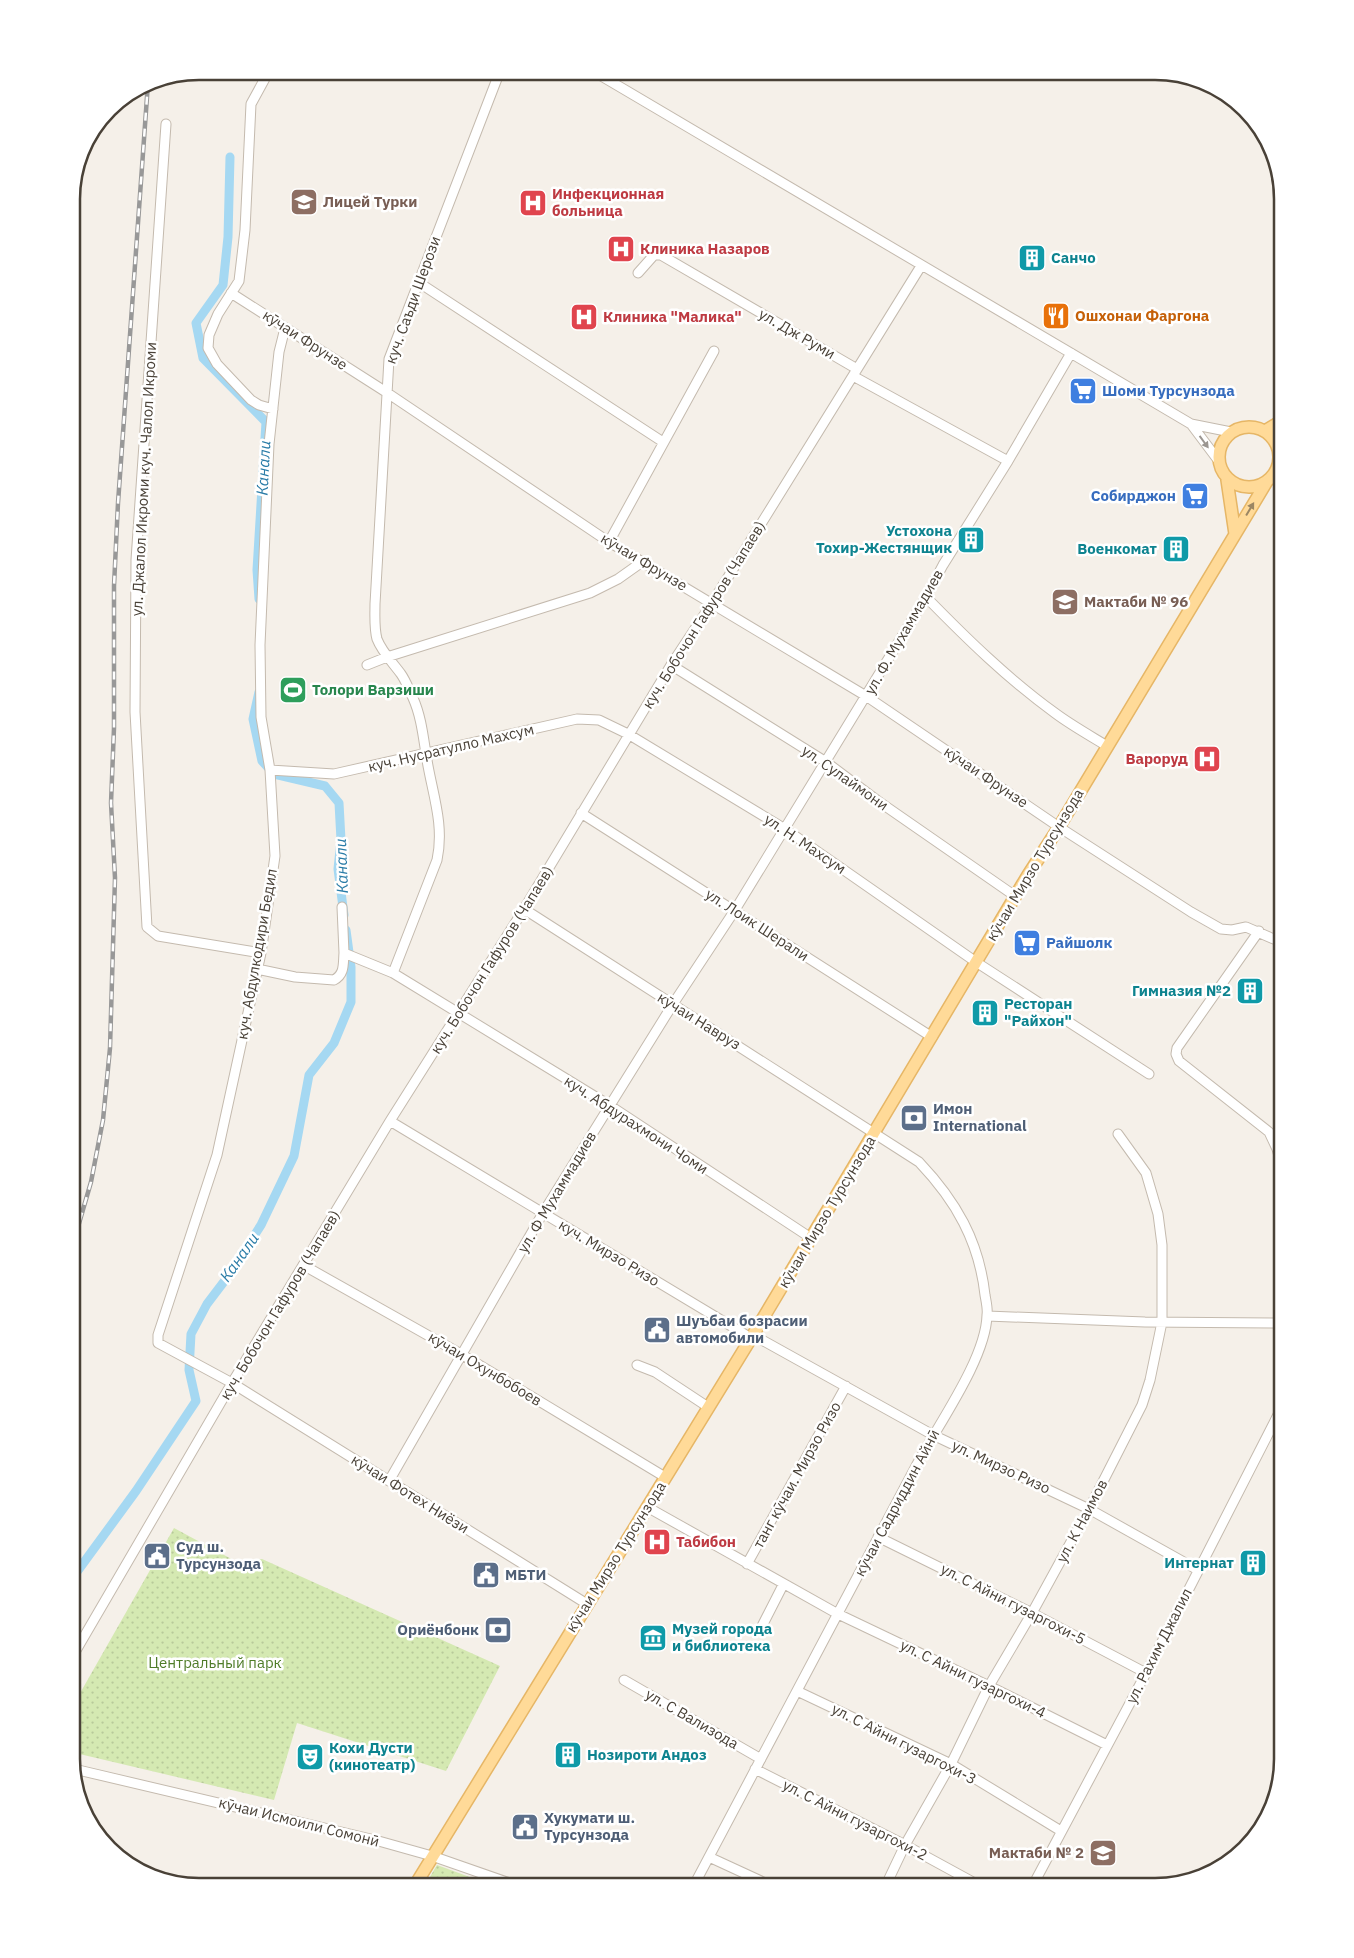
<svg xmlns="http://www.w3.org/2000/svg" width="1354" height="1958" viewBox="0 0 1354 1958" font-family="'IBM Plex Sans',sans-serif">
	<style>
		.grass { fill: url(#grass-dots) }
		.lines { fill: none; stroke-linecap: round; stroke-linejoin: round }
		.canal { stroke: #a5d8f2; stroke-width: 9 }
		.minor-casing { stroke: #c4baae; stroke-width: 11 }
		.major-casing { stroke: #e6b666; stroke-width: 14 }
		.minor { stroke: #fff; stroke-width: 9 }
		.major { stroke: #ffda98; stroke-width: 11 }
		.rail-casing { stroke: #989898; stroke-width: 4.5 }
		.rail { stroke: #fff; stroke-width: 2.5; stroke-dasharray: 8; stroke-linecap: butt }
		.oneway { fill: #9b9691 }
		.oneway2 { fill: #9b8663 }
		.labels { text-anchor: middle; stroke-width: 5; stroke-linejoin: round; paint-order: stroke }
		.health-label { font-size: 15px; font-weight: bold; fill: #be3a42; stroke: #fff; text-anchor: start }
		.education-label { font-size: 15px; font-weight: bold; fill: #785e54; stroke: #fff; text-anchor: start }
		.culture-label { font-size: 15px; font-weight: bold; fill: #0d838f; stroke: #fff; text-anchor: start }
		.street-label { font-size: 15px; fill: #494137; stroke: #fff }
		.food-label { font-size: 15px; font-weight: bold; fill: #c56008; stroke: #fff; text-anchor: start }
		.shop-label { font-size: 15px; font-weight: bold; fill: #366cbe; stroke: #fff; text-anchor: start }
		.leisure-label { font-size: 15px; font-weight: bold; fill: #27864d; stroke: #fff; text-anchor: start }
		.service-label { font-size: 15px; font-weight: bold; fill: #4e5e75; stroke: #fff; text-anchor: start }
		.park-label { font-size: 15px; fill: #4f7c29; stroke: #fff }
		.water-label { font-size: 16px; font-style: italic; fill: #2a7ca7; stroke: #fff }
		.rim { fill: none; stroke: #494137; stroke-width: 2.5 }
	</style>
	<defs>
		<pattern id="grass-dots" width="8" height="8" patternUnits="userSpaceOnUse" patternTransform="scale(1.25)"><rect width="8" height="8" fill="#d5e9b2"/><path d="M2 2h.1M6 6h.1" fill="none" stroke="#b8c99a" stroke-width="1.8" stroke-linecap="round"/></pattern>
	</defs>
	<rect width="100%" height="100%" fill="#f5f0e9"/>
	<path class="grass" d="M174,1528L237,1562L262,1559L500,1666L446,1771L297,1723L274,1800L71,1752V1709Z
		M437,1865L486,1883L484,1887H424Z"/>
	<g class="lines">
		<path class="canal" d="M230,157L228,237L223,285L196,323L203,358L266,422L257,570L259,599
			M259,692L253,719L262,761L274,774L325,786L339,803L341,840L338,869L344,915
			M71,1580L136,1491L196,1401L189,1370L191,1334L207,1304L229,1275L261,1225L294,1156L309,1075L334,1043L351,1002V967L346,930"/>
		<g class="minor-casing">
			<path id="minor" d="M269,71L251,104L245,230L239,281L218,314L209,335L208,348L217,364L251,400L259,405L273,409
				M593,71L1191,424L1231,432
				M166,124L136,560L135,712L147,927L158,936L261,953
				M638,273L654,255H661L857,369
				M418,282L663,442
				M231,293L386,392L609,542L866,696L1059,827L1191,912L1221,929L1232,930L1246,927L1283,943
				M285,328L279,352L269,444L260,645L261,717L270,770L275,856L261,953L217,1155L158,1335V1343L232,1383L587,1604
				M853,376L1008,461
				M1191,424L1218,460
				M609,542L714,351
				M926,597C966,638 1008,679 1055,713C1071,725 1089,735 1107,746
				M367,665L387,657L590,593L618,579L642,562
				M671,665L826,762L878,801L1015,896
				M270,770L334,774L577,719L599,720L628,734L785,829L976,962L1149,1074
				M581,813L932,1037
				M342,907L344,953
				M524,909L919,1162C956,1201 979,1241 985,1295C986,1301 988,1309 987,1315C986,1359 937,1426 916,1466C842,1606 767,1746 693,1887
				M1259,931L1177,1048L1176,1054L1179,1061L1269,1132L1277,1149L1283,1170
				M257,969L295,977L334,980C345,974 343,964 344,953L393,973L609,1105L811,1238
				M393,973L437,860C445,823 431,790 426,754C423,735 421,716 413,698C409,690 406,681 401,674C393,663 382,652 377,639C374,628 375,615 375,604L389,359L500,71
				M390,1121L751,1338
				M303,1265L461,1354L665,1477
				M987,1316L1145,1322L1283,1323
				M753,1335L933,1435L1089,1509L1198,1570
				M637,1365L655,1372L708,1407
				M389,1481L543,1213L673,1004L735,910L926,597L943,565L1008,461L1071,353
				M647,1507L838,1614L989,1686L1107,1745
				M878,1537L1032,1613L1146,1673
				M747,1564L846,1386
				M760,1630L783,1585
				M71,1659L232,1383L390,1121L524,909L671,665L712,603L921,266
				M624,1680L761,1759
				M797,1691L951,1764L1061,1831
				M74,1769L375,1840L432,1856L521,1887
				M755,1769L905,1845L982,1887
				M709,1857L774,1887
				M885,1887L905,1845L951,1764L989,1686L1032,1613L1089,1509L1142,1405L1150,1380L1162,1322V1245L1158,1214L1146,1173L1118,1134
				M1032,1887L1146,1673L1283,1405"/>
		</g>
		<g class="major-casing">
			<path id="major" d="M1219 457a30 30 0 1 1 60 0a30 30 0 1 1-60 0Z
				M1265,431L1283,420
				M1227,480L1235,534
				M414,1887L753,1335L1028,875L1059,827L1266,483"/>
		</g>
		<use href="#minor" class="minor"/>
		<use href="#major" class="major"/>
		<g class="rail-casing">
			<path id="rail" d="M71,1251L91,1182L103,1120L110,1048L115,878L111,803L114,728V586L118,503L148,83"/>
		</g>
		<use href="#rail" class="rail"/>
	</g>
	<defs><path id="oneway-solid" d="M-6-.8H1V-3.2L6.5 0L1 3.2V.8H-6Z" transform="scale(1.25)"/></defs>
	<use class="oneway" href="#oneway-solid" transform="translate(1204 442) rotate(54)"/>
	<use class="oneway2" href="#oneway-solid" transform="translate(1250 509) rotate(-59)"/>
	<defs>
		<g id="school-square" transform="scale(1.4375)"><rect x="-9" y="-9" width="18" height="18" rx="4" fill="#8d6e63" stroke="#fff"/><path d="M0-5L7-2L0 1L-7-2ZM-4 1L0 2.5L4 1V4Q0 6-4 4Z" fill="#fff"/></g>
		<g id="hospital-square" transform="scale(1.4375)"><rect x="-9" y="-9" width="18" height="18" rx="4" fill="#e0444e" stroke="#fff"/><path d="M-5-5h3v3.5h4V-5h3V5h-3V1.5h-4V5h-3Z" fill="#fff"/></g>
		<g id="building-square" transform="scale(1.4375)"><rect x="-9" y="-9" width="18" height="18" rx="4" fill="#0f9aa8" stroke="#fff"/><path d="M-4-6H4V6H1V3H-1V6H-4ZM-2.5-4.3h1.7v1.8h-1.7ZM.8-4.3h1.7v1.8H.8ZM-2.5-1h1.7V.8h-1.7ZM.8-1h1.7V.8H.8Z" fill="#fff"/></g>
		<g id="restaurant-square" transform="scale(1.4375)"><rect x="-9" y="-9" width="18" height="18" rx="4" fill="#e8710a" stroke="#fff"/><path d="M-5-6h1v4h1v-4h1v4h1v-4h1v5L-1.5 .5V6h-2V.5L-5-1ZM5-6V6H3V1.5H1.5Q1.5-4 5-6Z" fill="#fff"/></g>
		<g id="supermarket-square" transform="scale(1.4375)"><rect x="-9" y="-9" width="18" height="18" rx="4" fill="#3f7fe0" stroke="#fff"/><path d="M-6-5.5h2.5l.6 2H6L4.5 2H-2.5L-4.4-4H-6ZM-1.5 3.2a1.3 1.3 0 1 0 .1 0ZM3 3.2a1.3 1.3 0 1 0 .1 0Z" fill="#fff"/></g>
		<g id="stadium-square" transform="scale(1.4375)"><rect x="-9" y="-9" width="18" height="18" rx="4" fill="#2e9e5b" stroke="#fff"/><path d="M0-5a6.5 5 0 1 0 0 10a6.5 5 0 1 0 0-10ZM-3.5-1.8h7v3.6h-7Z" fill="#fff"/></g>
		<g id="bank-square" transform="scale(1.4375)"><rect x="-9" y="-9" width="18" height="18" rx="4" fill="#5c6f8a" stroke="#fff"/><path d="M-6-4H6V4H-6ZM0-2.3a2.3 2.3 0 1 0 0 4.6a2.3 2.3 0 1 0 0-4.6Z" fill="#fff"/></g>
		<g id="civic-square" transform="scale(1.4375)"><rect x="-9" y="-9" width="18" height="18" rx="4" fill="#5c6f8a" stroke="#fff"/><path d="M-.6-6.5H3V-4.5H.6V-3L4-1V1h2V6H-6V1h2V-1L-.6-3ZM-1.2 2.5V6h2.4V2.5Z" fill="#fff"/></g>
		<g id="museum-square" transform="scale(1.4375)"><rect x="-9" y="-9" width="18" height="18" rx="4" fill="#0f9aa8" stroke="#fff"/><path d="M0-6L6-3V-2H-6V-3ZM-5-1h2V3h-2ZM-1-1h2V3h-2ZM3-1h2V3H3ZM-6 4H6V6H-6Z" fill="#fff"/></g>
		<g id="theatre-square" transform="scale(1.4375)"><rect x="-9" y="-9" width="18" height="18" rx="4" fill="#0f9aa8" stroke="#fff"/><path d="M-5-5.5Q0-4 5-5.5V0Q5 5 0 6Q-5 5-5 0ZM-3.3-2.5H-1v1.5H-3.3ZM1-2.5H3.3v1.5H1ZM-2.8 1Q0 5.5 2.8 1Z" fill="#fff"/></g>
	</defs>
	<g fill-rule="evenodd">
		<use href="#school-square" x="304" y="202"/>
		<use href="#hospital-square" x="533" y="203"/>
		<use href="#hospital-square" x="621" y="249"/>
		<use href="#building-square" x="1032" y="258"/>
		<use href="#restaurant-square" x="1056" y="316"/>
		<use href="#hospital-square" x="584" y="317"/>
		<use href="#supermarket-square" x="1083" y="391"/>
		<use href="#supermarket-square" x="1195" y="496"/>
		<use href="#building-square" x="971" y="540"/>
		<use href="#building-square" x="1176" y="549"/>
		<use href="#school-square" x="1065" y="602"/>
		<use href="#stadium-square" x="293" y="690"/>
		<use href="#hospital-square" x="1207" y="759"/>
		<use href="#supermarket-square" x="1027" y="943"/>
		<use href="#building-square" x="1250" y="991"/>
		<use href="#building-square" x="985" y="1013"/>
		<use href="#bank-square" x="914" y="1118"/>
		<use href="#civic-square" x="657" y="1330"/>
		<use href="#hospital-square" x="657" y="1542"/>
		<use href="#civic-square" x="157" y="1556"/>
		<use href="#building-square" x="1253" y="1563"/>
		<use href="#civic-square" x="486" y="1575"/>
		<use href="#bank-square" x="498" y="1630"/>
		<use href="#museum-square" x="653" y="1638"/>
		<use href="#building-square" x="568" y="1755"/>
		<use href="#theatre-square" x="310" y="1757"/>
		<use href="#civic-square" x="525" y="1827"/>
		<use href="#school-square" x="1103" y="1853"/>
	</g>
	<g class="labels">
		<g class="health-label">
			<text x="552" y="199">Инфекционная<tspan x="552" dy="17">больница</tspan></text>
			<text x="640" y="254">Клиника Назаров</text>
			<text x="603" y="322">Клиника "Малика"</text>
			<text x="1188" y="764" text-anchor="end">Вароруд</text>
			<text x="676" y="1547">Табибон</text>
		</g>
		<g class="education-label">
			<text x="323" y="207">Лицей Турки</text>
			<text x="1084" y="607">Мактаби № 96</text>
			<text x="1084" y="1858" text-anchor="end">Мактаби № 2</text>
		</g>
		<g class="culture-label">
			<text x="1051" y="263">Санчо</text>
			<text x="952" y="536" text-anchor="end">Устохона<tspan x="952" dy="17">Тохир-Жестянщик</tspan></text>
			<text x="1157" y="554" text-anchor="end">Военкомат</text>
			<text x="1231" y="996" text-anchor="end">Гимназия №2</text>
			<text x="1004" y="1009">Ресторан<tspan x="1004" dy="17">"Райхон"</tspan></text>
			<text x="1234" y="1568" text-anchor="end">Интернат</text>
			<text x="672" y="1634">Музей города<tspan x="672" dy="17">и библиотека</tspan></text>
			<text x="329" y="1753">Кохи Дусти<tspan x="329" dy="17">(кинотеатр)</tspan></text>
			<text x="587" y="1760">Нозироти Андоз</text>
		</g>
		<g class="street-label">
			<text transform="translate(413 300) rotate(-70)" y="5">куч. Саъди Шерози</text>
			<text transform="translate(797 334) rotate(30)" y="5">ул. Дж Руми</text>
			<text transform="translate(305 340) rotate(33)" y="5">кӯчаи Фрунзе</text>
			<text transform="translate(144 479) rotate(-87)" y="5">ул. Джалол Икроми куч. Чалол Икроми</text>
			<text transform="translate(644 562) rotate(31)" y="5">кӯчаи Фрунзе</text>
			<text transform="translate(704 615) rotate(-58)" y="5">куч. Бобочон Гафуров (Чапаев)</text>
			<text transform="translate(904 632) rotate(-60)" y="5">ул. Ф. Мухаммадиев</text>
			<text transform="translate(451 748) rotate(-13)" y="5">куч. Нусратулло Махсум</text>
			<text transform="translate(986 777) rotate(34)" y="5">кӯчаи Фрунзе</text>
			<text transform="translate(845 778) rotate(35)" y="5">ул. Сулаймони</text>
			<text transform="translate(805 844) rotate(34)" y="5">ул. Н. Махсум</text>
			<text transform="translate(1035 865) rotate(-59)" y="5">кӯчаи Мирзо Турсунзода</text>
			<text transform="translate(757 925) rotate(33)" y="5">ул. Лоик Шерали</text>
			<text transform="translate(257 954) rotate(-80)" y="5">куч. Абдулкодири Бедил</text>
			<text transform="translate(492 960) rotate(-58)" y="5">куч. Бобочон Гафуров (Чапаев)</text>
			<text transform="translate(699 1021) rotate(32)" y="5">кӯчаи Навруз</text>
			<text transform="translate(636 1125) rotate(33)" y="5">куч. Абдурахмони Чоми</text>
			<text transform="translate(557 1192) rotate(-59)" y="5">ул. Ф Мухаммадиев</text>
			<text transform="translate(827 1212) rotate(-59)" y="5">кӯчаи Мирзо Турсунзода</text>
			<text transform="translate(609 1253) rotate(31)" y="5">куч. Мирзо Ризо</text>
			<text transform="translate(280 1305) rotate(-59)" y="5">куч. Бобочон Гафуров (Чапаев)</text>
			<text transform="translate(485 1369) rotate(31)" y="5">кӯчаи Охунбобоев</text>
			<text transform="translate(1001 1467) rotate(25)" y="5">ул. Мирзо Ризо</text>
			<text transform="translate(797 1475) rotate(-61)" y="5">танг кӯчаи. Мирзо Ризо</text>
			<text transform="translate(410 1494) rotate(32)" y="5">кӯчаи Фотех Ниёзи</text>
			<text transform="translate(897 1503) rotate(-62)" y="5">кӯчаи Садриддин Айнӣ</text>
			<text transform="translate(1082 1521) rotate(-62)" y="5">ул. К Наимов</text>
			<text transform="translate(616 1557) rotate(-58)" y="5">кӯчаи Мирзо Турсунзода</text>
			<text transform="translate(1013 1604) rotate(27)" y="5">ул. С Айни гузаргохи-5</text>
			<text transform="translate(1159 1646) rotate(-63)" y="5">ул. Рахим Джалил</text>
			<text transform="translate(973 1679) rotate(26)" y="5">ул. С Айни гузаргохи-4</text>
			<text transform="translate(692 1719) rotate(30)" y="5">ул. С Вализода</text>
			<text transform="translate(904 1744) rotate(27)" y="5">ул. С Айни гузаргохи-3</text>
			<text transform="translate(855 1820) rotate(27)" y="5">ул. С Айни гузаргохи-2</text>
			<text transform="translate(299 1822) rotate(14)" y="5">кӯчаи Исмоили Сомонӣ</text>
		</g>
		<g class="food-label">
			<text x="1075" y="321">Ошхонаи Фаргона</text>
		</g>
		<g class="shop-label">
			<text x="1102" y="396">Шоми Турсунзода</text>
			<text x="1176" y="501" text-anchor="end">Собирджон</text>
			<text x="1046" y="948">Райшолк</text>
		</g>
		<g class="leisure-label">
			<text x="312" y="695">Толори Варзиши</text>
		</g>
		<g class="service-label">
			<text x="933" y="1114">Имон<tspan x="933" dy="17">International</tspan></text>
			<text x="676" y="1326">Шуъбаи бозрасии<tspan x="676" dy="17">автомобили</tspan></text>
			<text x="176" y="1552">Суд ш.<tspan x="176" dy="17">Турсунзода</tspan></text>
			<text x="505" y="1580">МБТИ</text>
			<text x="479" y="1635" text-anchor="end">Ориёнбонк</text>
			<text x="544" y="1823">Хукумати ш.<tspan x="544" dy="17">Турсунзода</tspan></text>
		</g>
		<g class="park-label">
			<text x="215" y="1668">Центральный парк</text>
		</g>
		<g class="water-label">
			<text transform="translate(263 468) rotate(-87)" y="6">Канали</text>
			<text transform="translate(341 866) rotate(-92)" y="6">Канали</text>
			<text transform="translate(239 1257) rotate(-55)" y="6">Канали</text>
		</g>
	</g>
	<path d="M0 0H1354V1958H0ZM199 80H1155A119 119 0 0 1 1274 199V1759A119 119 0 0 1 1155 1878H199A119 119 0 0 1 80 1759V199A119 119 0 0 1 199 80Z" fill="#fff" fill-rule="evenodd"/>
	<path class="rim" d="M199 80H1155A119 119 0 0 1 1274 199V1759A119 119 0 0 1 1155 1878H199A119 119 0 0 1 80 1759V199A119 119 0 0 1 199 80Z"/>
</svg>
